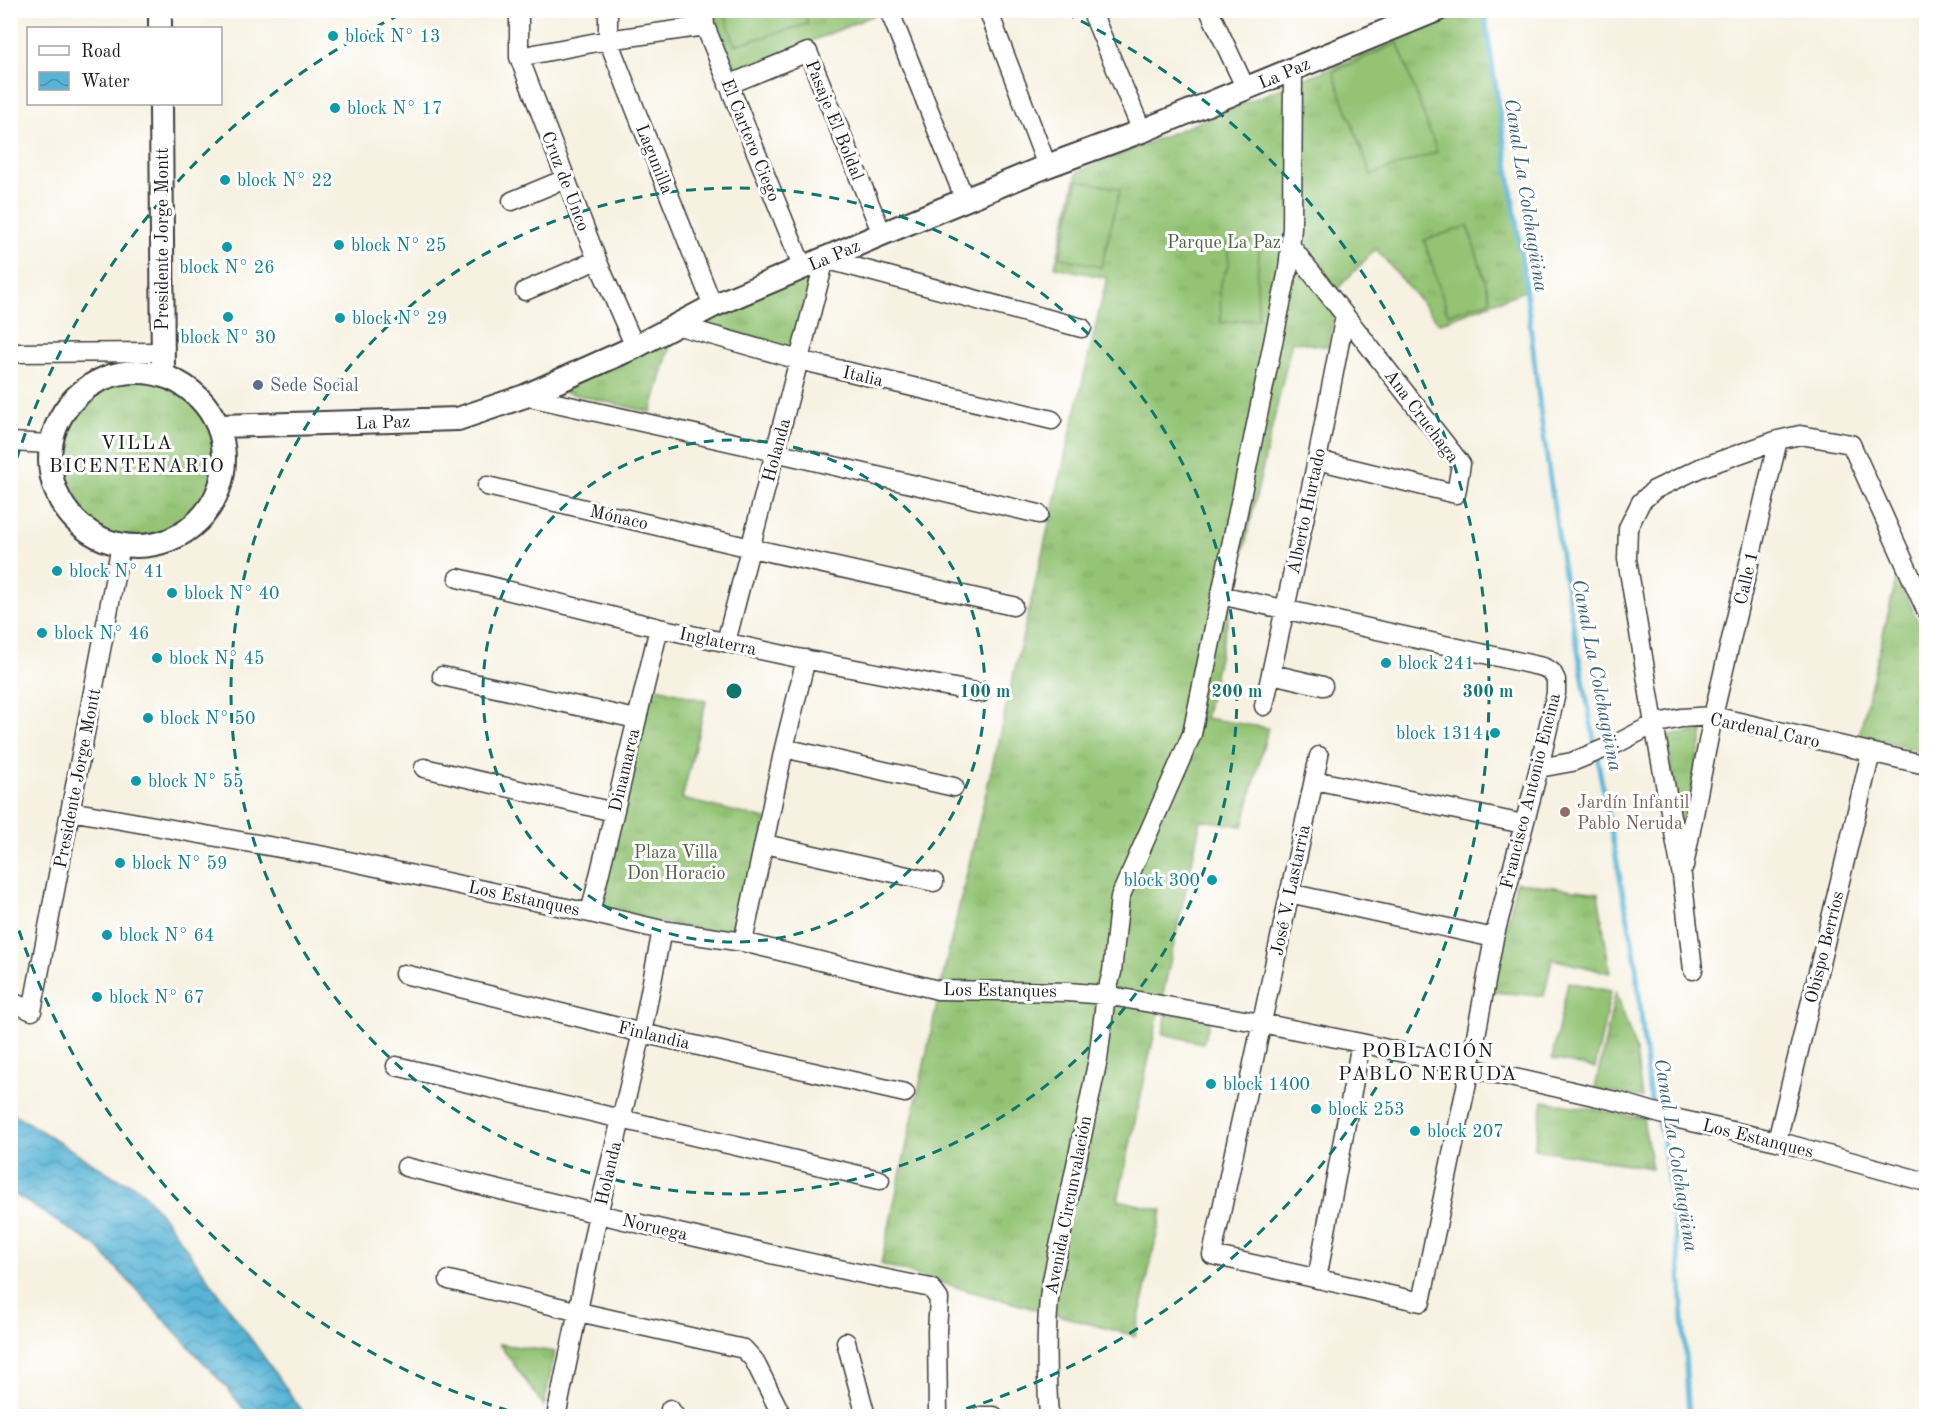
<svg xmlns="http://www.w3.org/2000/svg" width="1937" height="1427" viewBox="0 0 1937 1427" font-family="'Old Standard TT',serif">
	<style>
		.grass { fill: url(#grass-tufts); stroke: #587048; stroke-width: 1.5 }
		.pitch { fill: #93c373; stroke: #587048; stroke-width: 1.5 }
		.water { fill: url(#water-waves); stroke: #3a6879; stroke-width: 1.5 }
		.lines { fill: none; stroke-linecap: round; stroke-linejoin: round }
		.stream { stroke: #58b4d6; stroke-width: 5 }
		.minor-casing { stroke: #3d3c3a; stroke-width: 21 }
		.tertiary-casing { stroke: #3d3c3a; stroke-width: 26 }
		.minor { stroke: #fff; stroke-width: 18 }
		.tertiary { stroke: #fff; stroke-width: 22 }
		.ring { fill: none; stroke: #0f766e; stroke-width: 3; stroke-dasharray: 10 8 }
		.culture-dot { fill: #0f9aa8; stroke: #fff; stroke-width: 2 }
		.service-dot { fill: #5c6f8a; stroke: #fff; stroke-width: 2 }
		.education-dot { fill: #8d6e63; stroke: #fff; stroke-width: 2 }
		.labels { text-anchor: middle; stroke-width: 6; stroke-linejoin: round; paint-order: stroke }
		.culture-label { font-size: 18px; fill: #0d838f; stroke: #fff; text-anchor: start }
		.street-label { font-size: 18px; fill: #1c1c1c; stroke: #fff }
		.park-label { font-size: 18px; fill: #4c5f3f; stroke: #fff }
		.service-label { font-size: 18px; fill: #4e5e75; stroke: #fff; text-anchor: start }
		.education-label { font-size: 18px; fill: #785e54; stroke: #fff; text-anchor: start }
		.water-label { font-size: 20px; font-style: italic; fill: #376070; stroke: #fff }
		.neighbourhood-label { font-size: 20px; letter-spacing: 1.5px; fill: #1c1c1c; stroke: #fff }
		.centre { fill: #0f766e; stroke: #fff; stroke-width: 3 }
		.ring-label { font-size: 18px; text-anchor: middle; font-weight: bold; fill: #0f766e; stroke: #fff; stroke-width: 6; stroke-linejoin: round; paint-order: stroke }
	</style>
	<defs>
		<pattern id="grass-tufts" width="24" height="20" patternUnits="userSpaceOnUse" patternTransform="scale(1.5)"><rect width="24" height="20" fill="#93c373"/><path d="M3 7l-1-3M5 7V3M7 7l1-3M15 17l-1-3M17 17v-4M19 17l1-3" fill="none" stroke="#7ea763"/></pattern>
		<pattern id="water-waves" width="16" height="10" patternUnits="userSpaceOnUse" patternTransform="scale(1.5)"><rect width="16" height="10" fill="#58b4d6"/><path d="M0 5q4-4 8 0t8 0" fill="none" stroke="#4892ad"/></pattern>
	</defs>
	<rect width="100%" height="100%" fill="#fff"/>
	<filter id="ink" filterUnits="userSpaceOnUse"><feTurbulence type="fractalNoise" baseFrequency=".0167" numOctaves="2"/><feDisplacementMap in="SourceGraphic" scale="12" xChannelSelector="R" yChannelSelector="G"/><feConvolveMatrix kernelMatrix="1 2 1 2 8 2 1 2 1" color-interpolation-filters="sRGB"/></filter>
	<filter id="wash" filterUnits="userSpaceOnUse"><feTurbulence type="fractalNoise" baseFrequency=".008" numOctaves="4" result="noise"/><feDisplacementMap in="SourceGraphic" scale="24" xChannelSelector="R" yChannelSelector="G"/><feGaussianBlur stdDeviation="1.35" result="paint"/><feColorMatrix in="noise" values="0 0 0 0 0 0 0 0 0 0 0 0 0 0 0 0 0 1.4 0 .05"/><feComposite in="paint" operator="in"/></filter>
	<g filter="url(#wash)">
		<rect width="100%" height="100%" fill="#f6f1e1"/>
		<path class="grass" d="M878,10L879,13L735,73L717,22L715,11Z
			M1469,11H1484L1527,290L1439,323L1376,249L1339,287L1328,347L1292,341L1205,718L1268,728L1243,826L1201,820L1118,1200L1162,1210L1135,1336L969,1291L881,1264L947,958L1107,278L1055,267L1077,172Z
			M818,267L796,350L686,325Z
			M675,329L651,412L547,388Z
			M53 459a83 83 0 1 1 166 0a83 83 0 1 1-166 0Z
			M1897,576L1926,638V753L1859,736Z
			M650,686L706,701L682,799L766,819L742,938L596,910Z
			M1703,731L1682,845L1667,736Z
			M1516,882L1598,893L1610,973L1552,959L1544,996L1493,992Z
			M1616,991L1636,1051L1642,1097L1595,1089Z
			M1167,1010L1211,1018L1203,1043L1163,1034Z
			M1543,1101L1643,1118L1652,1168L1534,1149Z
			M499,1344L555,1352L544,1406Z"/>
		<path class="pitch" d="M724,11H804L808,24L735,45Z
			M1398,43L1437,152L1371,175L1333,72Z
			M1078,180L1120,189L1101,267L1060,257Z
			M1468,226L1491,300L1448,314L1424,240Z
			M1260,241L1257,278L1258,318L1221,323L1220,284L1229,264L1227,243Z
			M1568,982L1611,991L1595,1068L1552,1059Z"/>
		<path class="water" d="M11,1112L113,1176L139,1188L166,1220L306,1416H249L229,1390L96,1246L11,1192Z"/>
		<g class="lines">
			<path class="stream" d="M1484,10L1524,272L1541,417L1563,569L1607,811L1635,955L1649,1091L1654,1108
				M1657,1117L1663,1139L1680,1270L1689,1416"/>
		</g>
	</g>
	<g filter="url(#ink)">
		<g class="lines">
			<g class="minor-casing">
				<path id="minor" d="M519,10V57L597,260L635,347
					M608,10V40L713,306
					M704,10L705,26L803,268
					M889,10L965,200
					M988,10L1047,166
					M1091,10L1142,131
					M1209,10L1246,89
					M519,57L608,40L705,26
					M728,85L808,52L882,234
					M512,201L565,179
					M1290,245L1461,464L1456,494L1317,460
					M525,291L597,260
					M676,325L799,360L1052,420
					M10,353L162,352
					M525,396L775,452L1039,514
					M10,442L51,444
					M487,486L751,548L1013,606
					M458,578L659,628L793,657L981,693
					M1220,595L1543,667L1552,672L1556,680V693L1539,768L1494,938L1470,1068L1421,1302L1212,1255L1319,756
					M726,642L825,259L1082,328
					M1272,674L1323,686
					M442,676L636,719
					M1264,706L1317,460L1345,315
					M784,748L954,787
					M424,768L614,812
					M1539,768L1572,762L1618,743L1654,724L1681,718L1713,716L1926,765
					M1314,780L1523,824
					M70,811L325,856L590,913L662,930L743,942L938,990L1068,992L1106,995L1261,1023L1361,1043L1620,1102L1674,1118L1777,1141L1926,1182
					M765,844L934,882
					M1684,866L1713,716L1778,440
					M1289,893L1494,938
					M590,913L659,628
					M743,942L784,748L806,659
					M1693,970L1682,876L1654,724L1627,559L1628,528L1641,502L1654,490L1700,468L1778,440L1800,435L1851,444L1926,610
					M404,974L642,1033L905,1093
					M10,1001L32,1011L121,545
					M396,1066L880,1180
					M1777,1141L1871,753
					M406,1167C581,1210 755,1253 931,1288L939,1299L937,1331L938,1416
					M1317,1279L1361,1043
					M449,1280L579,1312L744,1349L754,1360L782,1416
					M846,1342L866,1416
					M670,1409L675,1416
					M557,1416V1412L598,1214L642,1033L662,930
					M981,1416H994
					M1049,1416C1046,1374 1045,1332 1050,1290L1098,1059L1106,995L1112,972L1120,897L1192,734L1288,270L1292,228L1293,69"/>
			</g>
			<g class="tertiary-casing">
				<path id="tertiary" d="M160,10V28
					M161,104L163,375
					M50 459a87 87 0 1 1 174 0a87 87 0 1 1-174 0Z
					M219,426L458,419L525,396L635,347L713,306L882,234L1047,166L1142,131L1437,10"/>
			</g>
			<use href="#minor" class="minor"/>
			<use href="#tertiary" class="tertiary"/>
		</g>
	</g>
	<g class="ring">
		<circle cx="734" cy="691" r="251"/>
		<circle cx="734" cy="691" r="503"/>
		<path d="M526 1416A754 754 0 0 1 11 905M11 477A754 754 0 0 1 403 13M1065 13A754 754 0 0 1 942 1416"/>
	</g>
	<g class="culture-dot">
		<circle cx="333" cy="36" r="6"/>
		<circle cx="335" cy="108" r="6"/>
		<circle cx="225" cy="180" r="6"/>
		<circle cx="339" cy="245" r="6"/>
		<circle cx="227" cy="247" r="6"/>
		<circle cx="228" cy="317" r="6"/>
		<circle cx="340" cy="318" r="6"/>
		<circle cx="57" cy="571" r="6"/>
		<circle cx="172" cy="593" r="6"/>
		<circle cx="42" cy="633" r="6"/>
		<circle cx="157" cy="658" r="6"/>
		<circle cx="1386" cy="663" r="6"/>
		<circle cx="148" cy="718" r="6"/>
		<circle cx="1495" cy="733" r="6"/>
		<circle cx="136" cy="781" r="6"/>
		<circle cx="120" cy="863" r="6"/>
		<circle cx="1212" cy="880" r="6"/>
		<circle cx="107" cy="935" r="6"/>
		<circle cx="97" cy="997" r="6"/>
		<circle cx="1211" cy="1084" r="6"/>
		<circle cx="1316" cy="1109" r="6"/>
		<circle cx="1415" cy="1131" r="6"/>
	</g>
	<circle class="service-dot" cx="258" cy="385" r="6"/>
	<circle class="education-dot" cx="1565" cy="812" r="6"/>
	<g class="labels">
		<g class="culture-label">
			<text x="345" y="42">block N° 13</text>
			<text x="347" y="114">block N° 17</text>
			<text x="237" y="186">block N° 22</text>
			<text x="351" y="251">block N° 25</text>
			<text x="227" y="273" text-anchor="middle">block N° 26</text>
			<text x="352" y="324">block N° 29</text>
			<text x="228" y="343" text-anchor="middle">block N° 30</text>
			<text x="69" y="577">block N° 41</text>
			<text x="184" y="599">block N° 40</text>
			<text x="54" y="639">block N° 46</text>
			<text x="169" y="664">block N° 45</text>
			<text x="1398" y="669">block 241</text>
			<text x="160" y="724">block N° 50</text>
			<text x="1483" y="739" text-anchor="end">block 1314</text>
			<text x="148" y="787">block N° 55</text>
			<text x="132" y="869">block N° 59</text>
			<text x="1200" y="886" text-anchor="end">block 300</text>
			<text x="119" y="941">block N° 64</text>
			<text x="109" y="1003">block N° 67</text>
			<text x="1223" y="1090">block 1400</text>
			<text x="1328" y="1115">block 253</text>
			<text x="1427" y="1137">block 207</text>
		</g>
		<g class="street-label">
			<text transform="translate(1284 73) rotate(-23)" y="6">La Paz</text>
			<text transform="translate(835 120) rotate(68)" y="6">Pasaje El Boldal</text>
			<text transform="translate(751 140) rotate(68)" y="6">El Cartero Ciego</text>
			<text transform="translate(655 159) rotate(68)" y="6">Lagunilla</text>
			<text transform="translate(566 181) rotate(69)" y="6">Cruz de Unco</text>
			<text transform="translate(162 239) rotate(-90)" y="6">Presidente Jorge Montt</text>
			<text transform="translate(834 255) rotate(-23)" y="6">La Paz</text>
			<text transform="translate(863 376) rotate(13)" y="6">Italia</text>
			<text transform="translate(1422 416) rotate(53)" y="6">Ana Cruchaga</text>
			<text transform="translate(383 422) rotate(-2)" y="6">La Paz</text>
			<text transform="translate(776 450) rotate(-75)" y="6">Holanda</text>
			<text transform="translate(1306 511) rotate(-78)" y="6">Alberto Hurtado</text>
			<text transform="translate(619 517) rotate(13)" y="6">Mónaco</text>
			<text transform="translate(1746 578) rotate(-77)" y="6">Calle 1</text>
			<text transform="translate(718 641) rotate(12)" y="6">Inglaterra</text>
			<text transform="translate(1765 730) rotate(12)" y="6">Cardenal Caro</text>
			<text transform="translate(624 770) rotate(-77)" y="6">Dinamarca</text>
			<text transform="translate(77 778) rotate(-79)" y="6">Presidente Jorge Montt</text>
			<text transform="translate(1530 791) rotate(-76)" y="6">Francisco Antonio Encina</text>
			<text transform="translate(1290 890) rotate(-78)" y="6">José V. Lastarria</text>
			<text transform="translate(524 898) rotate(12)" y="6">Los Estanques</text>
			<text transform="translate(1824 947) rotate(-76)" y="6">Obispo Berríos</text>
			<text transform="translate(1000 990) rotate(1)" y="6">Los Estanques</text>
			<text transform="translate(654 1035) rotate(13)" y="6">Finlandia</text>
			<text transform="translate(1758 1138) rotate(14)" y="6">Los Estanques</text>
			<text transform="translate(608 1173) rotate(-77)" y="6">Holanda</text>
			<text transform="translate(1068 1205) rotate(-79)" y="6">Avenida Circunvalación</text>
			<text transform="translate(655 1227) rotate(13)" y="6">Noruega</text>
		</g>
		<g class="park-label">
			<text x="1224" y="248">Parque La Paz</text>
			<text x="676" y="858">Plaza Villa<tspan x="676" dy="21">Don Horacio</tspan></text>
		</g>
		<g class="service-label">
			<text x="270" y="391">Sede Social</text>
		</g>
		<g class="education-label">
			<text x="1577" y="808">Jardín Infantil<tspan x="1577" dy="21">Pablo Neruda</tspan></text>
		</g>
		<g class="water-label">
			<text transform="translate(1527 195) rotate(81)" y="7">Canal La Colchagüina</text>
			<text transform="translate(1598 675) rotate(79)" y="7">Canal La Colchagüina</text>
			<text transform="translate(1677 1155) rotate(81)" y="7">Canal La Colchagüina</text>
		</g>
		<g class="neighbourhood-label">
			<text x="137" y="449">VILLA<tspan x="137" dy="23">BICENTENARIO</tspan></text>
			<text x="1428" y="1057">POBLACIÓN<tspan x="1428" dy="23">PABLO NERUDA</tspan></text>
		</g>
	</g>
	<circle cx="734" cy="691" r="9" class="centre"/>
	<g class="ring-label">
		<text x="985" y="697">100 m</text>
		<text x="1237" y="697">200 m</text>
		<text x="1488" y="697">300 m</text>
	</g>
	<rect width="1937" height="1427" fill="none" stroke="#fff" stroke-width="36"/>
	<rect x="27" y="27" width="195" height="78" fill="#ffffff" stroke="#a4a4a4" stroke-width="1.5"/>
	<rect x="39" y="46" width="30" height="9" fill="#ffffff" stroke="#a4a4a4" stroke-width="1.5"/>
	<text x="81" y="57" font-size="18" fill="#1c1c1c">Road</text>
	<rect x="39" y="72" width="30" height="18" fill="url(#water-waves)" stroke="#a4a4a4" stroke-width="1.5"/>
	<text x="81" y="87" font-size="18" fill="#1c1c1c">Water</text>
</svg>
